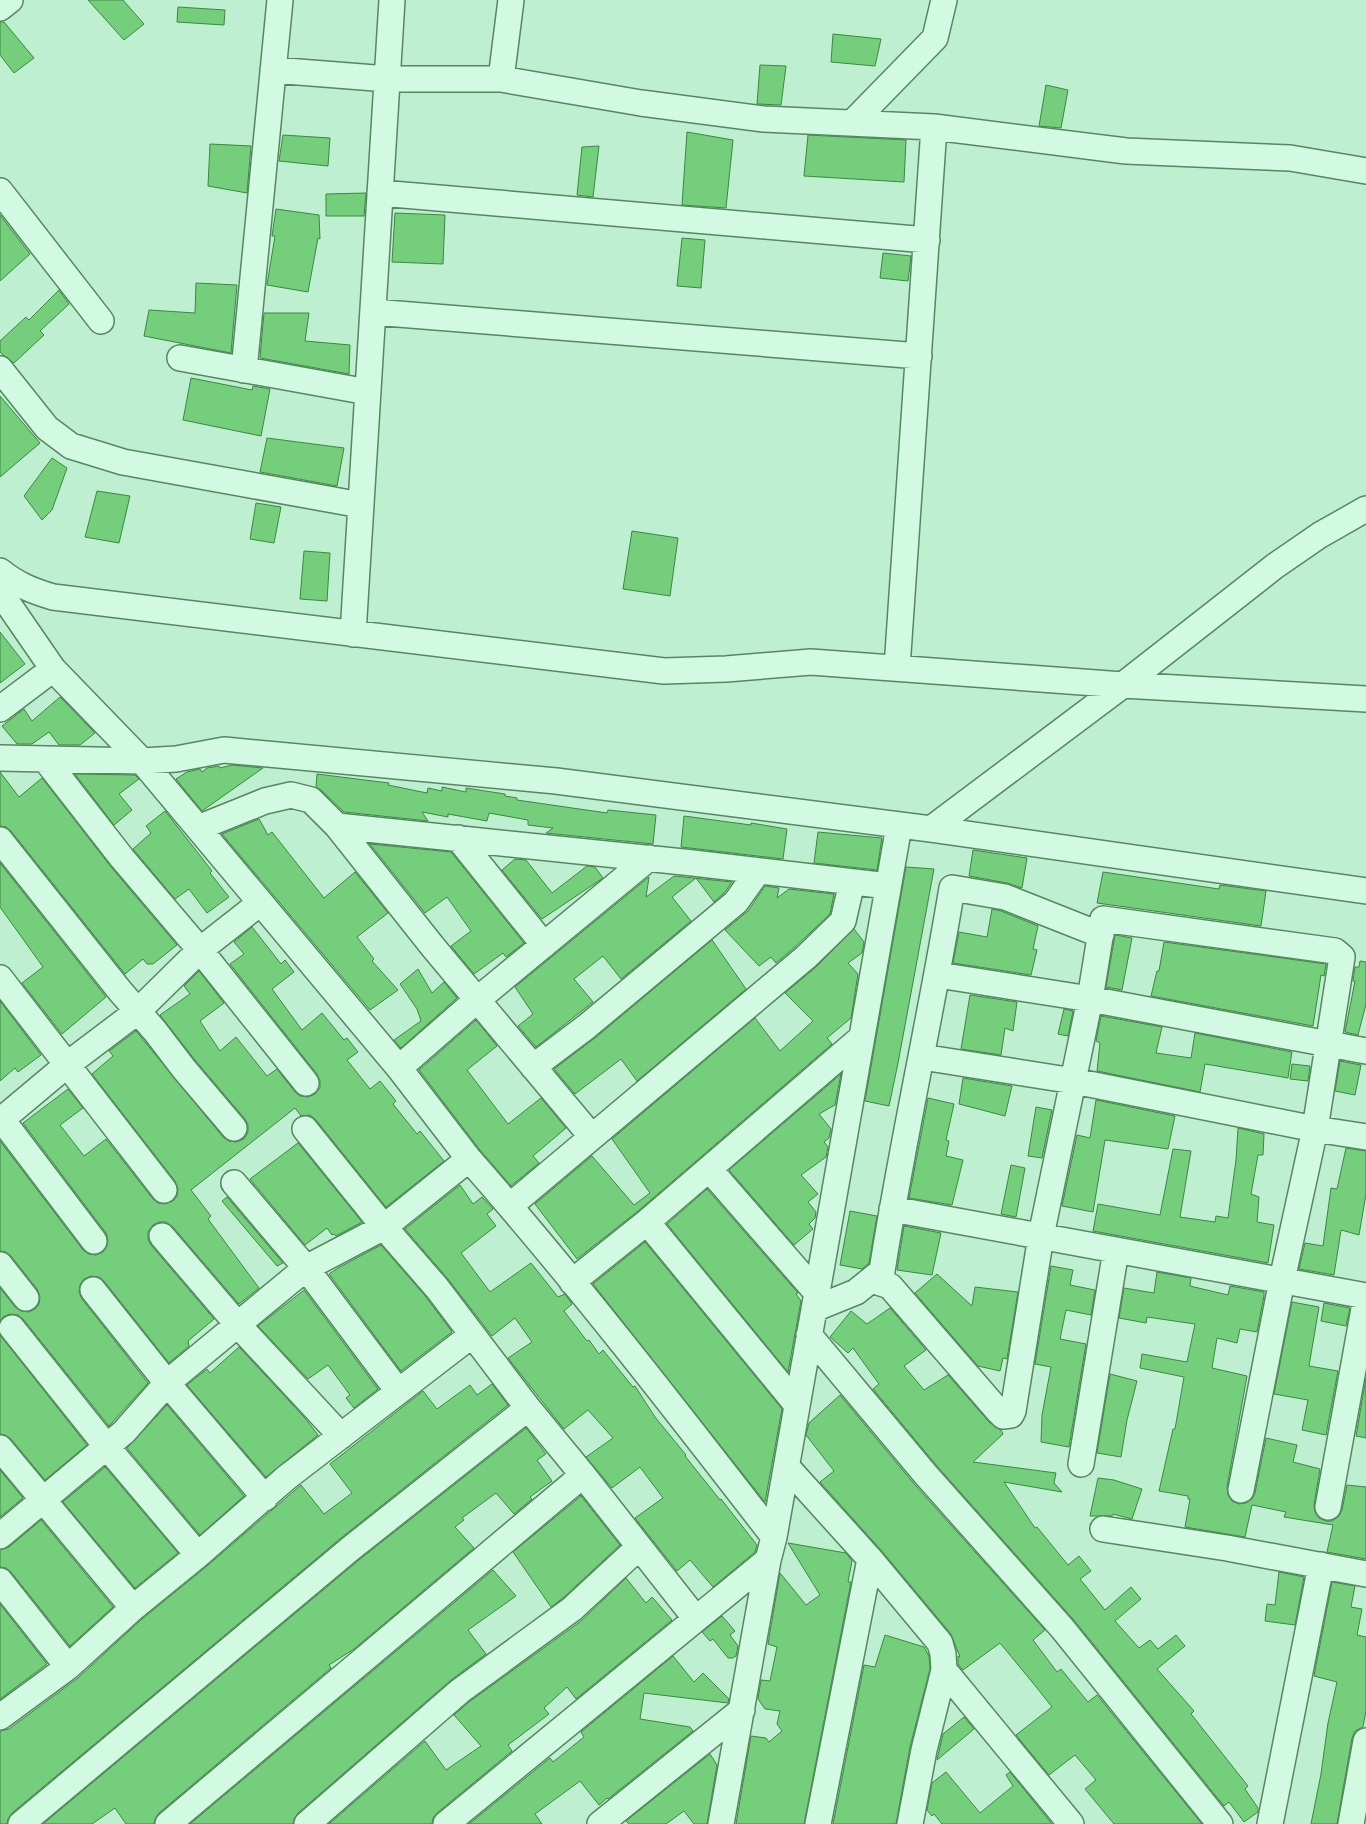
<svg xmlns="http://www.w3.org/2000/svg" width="1366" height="1824" viewBox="0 0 1366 1824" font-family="Merriweather,serif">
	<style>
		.building { fill: #74ce7c; stroke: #3c8742 }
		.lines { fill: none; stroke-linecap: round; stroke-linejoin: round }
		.minor-casing { stroke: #578761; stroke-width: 28 }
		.minor { stroke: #d2f9e1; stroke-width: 25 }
	</style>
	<rect width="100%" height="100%" fill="#bfefd1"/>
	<path class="building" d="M88,0H123L144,24L124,40Z
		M178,7L225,10L224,25L177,22Z
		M0,22H4L34,58L14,73L0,55Z
		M833,34L881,39L875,66L831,62Z
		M760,65L786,66L781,105L757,104Z
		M1046,85L1068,90L1061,128L1039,126Z
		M687,132L733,140L726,208L682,205Z
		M283,135L330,138L328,166L279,161Z
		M808,135L906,140L904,182L804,176Z
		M210,144L251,146L247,193L208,186Z
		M599,146L593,197L577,195L582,147Z
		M366,193L364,216H326V194Z
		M276,209L319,215L320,239L318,238L308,292L267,285L275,236H272Z
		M395,213L445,215L443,264L392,262Z
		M0,215L30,254L0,281Z
		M682,238L705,240L701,288L677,286Z
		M883,253L911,256L908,281L880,278Z
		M196,283L237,285L231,353L144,336L149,310L195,313Z
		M59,290L69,304L40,331L44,335L14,363L3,355L0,352V341L26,317L29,320Z
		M264,313H309L305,341L350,345L349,374L260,358Z
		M191,378L252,390L253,386L270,389L261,436L183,420Z
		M0,396L40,443L0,477Z
		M267,438L344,448L337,486L260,472Z
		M52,458L67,468L52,510L42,520L24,496Z
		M97,491L130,496L119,543L85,537Z
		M256,503L281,507L274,543L250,539Z
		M632,531L678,538L670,596L623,589Z
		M304,551L330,553L327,601L300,599Z
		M0,632L25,664L0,683Z
		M60,697L95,733L80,745H59L49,732L32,744H17L2,726L24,709L32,721Z
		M232,765L263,768L202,811L176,779L187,772L200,769L202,772L207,768L219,766L220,768Z
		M0,772L19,797L42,778L111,867L177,945L153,964H147L143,959L125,974L11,831L6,827L0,826Z
		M75,774L135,775L139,779L119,794L132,810L114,825Z
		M317,774L389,783L388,785L427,793L428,788L442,791V787L466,792V788L505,794V796L517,798V800L607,813L608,810L656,815L653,844L546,833L553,828L528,825V820L489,813L487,821L448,814V817L422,812L428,821L344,812L321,790L316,787Z
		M165,811L202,858L212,871L210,873L229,897L207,913L189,889L175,899L133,849L151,833L146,826Z
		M684,816L751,825V823L787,829L783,859L681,847Z
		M259,819L268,835L272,832L324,898L355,872L388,913L357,937L374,959L372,961L398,990L370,1010L222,834Z
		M818,832L882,838L877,870L814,863Z
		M370,844L451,852L524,943L506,957L503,953L474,974L451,946L471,931L447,897L425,913Z
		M973,850L1027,858L1022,888L1007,883L969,876Z
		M515,859L526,860L552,893L587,866L595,867L603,878L542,919L502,870Z
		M0,863L106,997L62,1034L22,983L43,967L0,907Z
		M906,867L934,869L898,1063L889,1106L865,1101Z
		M1103,872L1219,889L1220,885L1266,891L1261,926L1097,903Z
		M674,876L732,882L725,892L714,902L696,878L672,897L691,921L621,979L603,956L574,979L593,1002L536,1047L518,1026L533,1014L515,987L649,877L646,897Z
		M765,886L779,888L777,898L789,889L834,894L830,914L796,946L776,963L771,957L759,966L725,930L748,911Z
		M992,909L1001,911L1038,926L1033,949L1037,950L1031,975L953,963L959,932L987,937Z
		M252,927L281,964L285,960L294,972L272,989L302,1030L322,1013L344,1040L347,1038L358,1052L347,1060L370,1089L380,1081L396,1101L393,1104L417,1134L420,1131L444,1161L386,1207L316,1120L310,1115L301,1116L295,1108L191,1190L211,1216L208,1219L259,1288L239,1304L173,1227L166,1222H159L153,1225L148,1232V1239L151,1245L214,1319L188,1341L189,1346L169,1363L104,1281L99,1277L91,1276L84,1279L80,1285L79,1292L82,1299L148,1383L109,1426L23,1319L18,1315L10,1314L3,1317L0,1321V1288L15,1307L21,1311L29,1312L35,1309L39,1304L40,1296L37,1289L11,1256L6,1252L0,1251V1141L83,1250L89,1254L96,1255L103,1252L107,1246L108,1240L106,1233L23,1123L68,1089L83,1108L60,1125L84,1156L106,1139L153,1199L158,1203L165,1204L173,1201L177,1196L178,1189L175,1181L92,1074L113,1056L109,1051L136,1031L223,1137L229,1141L236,1142L244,1139L248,1132V1125L245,1119L195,1060L160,1015L190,994L184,986L199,971L224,1003L200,1021L220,1051L236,1037L267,1076L277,1069L295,1092L300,1096L308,1097L315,1094L320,1088V1081L317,1074L230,964L244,954L234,942Z
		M854,929L864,942L862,953L848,963L858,974L851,1018L827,1038L832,1044L638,1211L577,1259L535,1204L592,1156L634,1205L650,1193L612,1139L755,1018L780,1051L813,1021L785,993L816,967Z
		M1115,935L1132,938L1122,990L1106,987Z
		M712,940L746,989L637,1081L621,1059L575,1094L554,1069L595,1038Z
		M1164,942L1326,964L1324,976L1321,975L1313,1026L1151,996L1157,971H1159Z
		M1360,961L1366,962V1004L1358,1035L1345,1032L1355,981H1353L1355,967H1359Z
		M418,969L432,993L444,982L457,998L401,1048L394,1040L421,1021L417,1009L400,984Z
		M970,995L1017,1002L1013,1031L1005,1028L1001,1055L961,1049Z
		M0,1001L41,1055L18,1072L15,1068L0,1081Z
		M1064,1009L1073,1011L1068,1036L1058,1034Z
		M1101,1016L1162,1027L1156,1053L1191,1058L1195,1033L1292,1052L1288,1078L1205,1064L1200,1092L1097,1071L1100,1043L1096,1041Z
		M476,1020L497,1046L467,1070L508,1124L541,1098L566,1128L533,1156L539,1163L511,1186L480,1150L419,1070Z
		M1340,1061L1361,1065L1355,1095L1335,1091Z
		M1292,1064L1310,1066L1308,1081L1290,1079Z
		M841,1074L835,1105L819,1114L831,1129L829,1138L824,1142L828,1147L826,1157L801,1175L818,1194L808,1202L816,1212L815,1218L809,1224L813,1229L794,1245L729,1170Z
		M963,1078L1012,1086L1005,1116L959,1104Z
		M928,1098L954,1104L946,1140L949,1141L946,1156L963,1160L952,1205L909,1198Z
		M1096,1100L1175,1116L1168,1149L1105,1140L1093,1212L1062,1206L1077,1135L1090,1138Z
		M1036,1107L1052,1110L1042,1158L1028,1156Z
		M1238,1128L1264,1134L1263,1155H1258L1251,1194L1259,1197L1257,1222L1274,1225L1268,1263L1093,1231L1098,1204L1160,1215L1173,1149L1191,1151L1180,1217L1215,1222L1216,1216L1228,1218L1236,1160Z
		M298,1143L362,1222L336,1236L334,1234L332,1235L327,1228L305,1245L250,1179Z
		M1346,1148L1366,1151V1194L1359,1235L1341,1230L1334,1275L1299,1269L1305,1243L1323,1246L1331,1188L1337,1189Z
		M1011,1165L1025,1168L1016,1217L1001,1214Z
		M460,1185L473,1204L482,1197L493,1209L487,1214L496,1226L461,1253L490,1292L531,1263L558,1297L565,1294L572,1304L564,1311L587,1341L589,1340L599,1354L603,1350L633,1387L635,1386L655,1417L686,1455L685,1456L720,1500L721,1499L757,1545L755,1552L713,1587L690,1560L677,1571L635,1518L663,1498L640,1467L612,1488L586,1457L613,1438L588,1410L564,1429L508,1358L532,1342L515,1318L492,1336L448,1279L405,1229Z
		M707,1189L798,1293L796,1294L801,1301L788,1372L667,1224Z
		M227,1197L283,1263L277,1266L222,1201Z
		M850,1211L877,1216L869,1263L862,1269L840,1265Z
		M904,1226L941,1233L932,1275L897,1270Z
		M645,1242L782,1409L765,1502L593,1284Z
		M381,1245L426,1297L452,1332L401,1371L329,1274L338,1268Z
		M1051,1266L1073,1270L1070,1285L1095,1290L1091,1315L1066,1310L1060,1339L1086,1344L1069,1447L1041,1442L1042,1415L1051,1367L1035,1364Z
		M1157,1272L1191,1278L1190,1286L1228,1295L1230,1286L1264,1292V1296L1257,1332L1240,1329L1237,1343L1217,1338L1212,1368L1247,1376L1227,1487L1228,1495L1232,1501L1239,1504L1246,1503L1252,1499L1255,1493L1266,1438L1297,1445L1293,1462L1320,1469L1314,1505L1315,1512L1319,1518L1326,1521H1332L1339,1516L1342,1510L1347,1485L1366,1487V1559L1327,1552L1333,1525L1284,1517L1286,1512L1252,1505L1245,1537L1185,1527L1190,1499H1188V1496L1159,1491L1173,1429H1175L1184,1377L1140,1368L1142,1354L1187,1362L1195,1324L1147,1317L1146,1323L1119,1318L1124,1288L1154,1293Z
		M937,1274L972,1306L975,1287L1018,1292L1007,1359L1003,1358L1000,1371L978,1366L915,1293Z
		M304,1290L378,1389L354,1408L346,1398L350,1395L328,1365L308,1379L258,1326Z
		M1292,1302L1319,1307L1309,1366L1338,1371L1326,1435L1302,1430L1308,1400L1274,1394Z
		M1324,1303L1350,1308L1346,1326L1321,1321Z
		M890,1308L926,1350L904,1366L924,1390L948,1375L989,1422L1001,1430L1003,1434L973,1462L1056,1473L1054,1483L1062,1492L1004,1482L1035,1528L1037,1527L1068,1565L1079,1556L1091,1571L1080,1579L1105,1610L1131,1587L1141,1599L1115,1621L1139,1648L1150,1640L1158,1649L1176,1635L1185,1646L1157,1669L1194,1711L1191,1714L1248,1786L1245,1789L1258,1808V1812L1244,1822L1229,1802L1224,1806L1073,1619L937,1466L873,1389L879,1384L853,1348L848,1353L830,1337L851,1311L867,1324Z
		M0,1335L87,1445L45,1480L11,1439L5,1435L0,1434Z
		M239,1347L304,1417L318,1435L266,1477L187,1385L207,1369L210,1373Z
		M1110,1374L1137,1381L1127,1420L1121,1457L1097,1453Z
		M1366,1378V1438L1356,1436Z
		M492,1384L508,1405L341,1538L12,1813L8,1819L7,1824H0V1731L9,1729L78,1678L142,1619L207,1566L301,1485L324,1514L352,1493L330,1464L423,1391L437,1409L470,1385L477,1395Z
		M840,1395L915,1485L1045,1630L1033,1640L1057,1672L1061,1669L1088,1702L1097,1695L1202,1824H1114L1085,1789L1096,1780L1075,1755L1049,1775L1016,1735L1052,1707L1037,1688L1000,1643L963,1670L958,1664V1656L960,1657L951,1634L881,1550L820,1482L834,1471L806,1435L809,1423Z
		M167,1405L244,1496L200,1535L127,1448Z
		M526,1428L546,1454L537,1460L552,1481L530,1497L532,1499L514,1514L496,1493L462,1518L464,1520L455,1527L474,1548L354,1649L329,1665L331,1668L159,1813L155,1819L154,1824H126L115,1808L92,1824H43L359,1560Z
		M105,1467L178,1553L135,1588L63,1502Z
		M0,1470L23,1498L0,1517Z
		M1098,1478L1114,1480L1142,1489L1132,1519L1113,1514L1112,1516H1090Z
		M581,1496L620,1545L563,1598L551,1607L513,1552Z
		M41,1520L113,1607L70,1646L11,1572L6,1568L0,1567V1550L9,1547Z
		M788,1543L846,1553L852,1561L848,1582H851L804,1824H736L751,1736L766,1738L769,1742L782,1731L777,1724L780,1711L765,1709L758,1699L761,1680L770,1681L777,1647L768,1644L780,1573L806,1605L820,1595Z
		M493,1570L516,1596L468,1630L486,1654L451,1680L298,1813L294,1819L293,1824H190Z
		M1279,1572L1304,1577L1295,1625L1265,1621L1267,1604L1275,1605Z
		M626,1578L646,1603L652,1597L672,1620L576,1699L567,1687L544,1708L549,1714L508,1745L512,1751L437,1813L433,1818L432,1824H329L425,1741L446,1770L481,1746L454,1715L469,1702L581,1621Z
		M1332,1582L1355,1586L1351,1607L1362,1609L1357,1635L1366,1637V1711L1363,1727L1355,1731L1352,1738L1337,1824H1311L1321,1774L1328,1723L1337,1682L1314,1676Z
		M0,1604L47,1664L0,1699Z
		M722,1616L735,1631L730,1635L738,1646L736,1656L733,1658H728L713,1639L710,1641L702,1632Z
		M885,1635L924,1647L929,1656L930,1669L910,1747L896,1824H833L864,1665L875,1667Z
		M673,1656L694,1682L703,1673L729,1699L728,1703L644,1693L640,1719L690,1727L693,1731L608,1799L607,1798L599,1805L580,1781L535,1814L542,1824H469L550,1758L553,1762L584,1737L581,1732Z
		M964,1717L974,1729L937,1760L943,1734Z
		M710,1754L717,1765L707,1824H694L684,1811L666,1824H629L626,1821Z
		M946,1772L980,1813L1013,1786L1006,1775L1010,1772L1052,1824H942L934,1814L932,1816L927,1810L932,1783Z"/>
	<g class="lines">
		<g class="minor-casing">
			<path id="minor" d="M0,8L10,0
				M273,70L388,79H501L641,103L764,119L934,127L1126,151L1290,158L1366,171
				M501,79L511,0
				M853,122L935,38L944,0
				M0,191L101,321
				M380,193L927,240
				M373,312L919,356
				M180,358L368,392
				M0,369L47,428L71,446L123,462L361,505
				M244,370L280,0
				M0,571C17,585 33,591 53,597L664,671L726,669L811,662L1123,685L1366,699
				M0,592L53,669L142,761L399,1068L469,1159
				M353,634L392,0
				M897,668L934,127
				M0,709L53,669
				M0,758L142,761L176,759L224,750L556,781L931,829L1366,891
				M45,759L122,858L200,950L306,1083
				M337,826L693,863L888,886
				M198,828L265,801L291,795L311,800L337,826L433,947L592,1137
				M931,829L1123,685L1275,566L1320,535L1366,509
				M458,838L544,945
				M0,840L120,991L155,1031L184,1069L234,1128
				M938,975L1090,999L1366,1051
				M0,978L164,1190
				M922,1057L1074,1081L1315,1129L1366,1137
				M533,1067L586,1027L736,902L758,871
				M399,1068L477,1000L649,858
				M0,1117L94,1241
				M0,1121L68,1064L138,1011L200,950L260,903
				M305,1129L384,1227L437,1288L528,1408L583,1475L696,1619
				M709,1169L817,1293
				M234,1183L306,1268L398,1391
				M510,1206L806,957L843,921L852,882
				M892,1209L1366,1296
				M647,1222L797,1405
				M162,1236L238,1325L341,1436
				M0,1265L26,1298
				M871,1280L890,1286L999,1412L1003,1416L1011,1415L1013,1411L1041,1236L1090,999L1103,919L1335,951L1342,957L1315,1129L1282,1280L1241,1490
				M572,1282L647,1222L861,1038
				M93,1290L167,1383L265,1498
				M814,1309L856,1292L882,1271C902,1143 931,1016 952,888L1005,897L1101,935
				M12,1328L107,1447L198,1555
				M809,1335L926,1475L1062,1628L1220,1824
				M0,1448L133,1608
				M1081,1464L1116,1250
				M787,1467L870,1559L940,1643L943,1654L944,1670L1071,1824
				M1328,1507L1366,1298
				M1103,1529L1227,1548L1366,1574
				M0,1536L124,1432L167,1383L306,1268L384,1227L469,1159C576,1281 675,1409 774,1537
				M0,1581L68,1667
				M0,1717L68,1667L133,1608L198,1555L286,1478L472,1335
				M21,1824L350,1549L528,1408
				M168,1824L583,1475
				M307,1824L460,1691L572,1609L639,1547
				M446,1824L768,1560
				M600,1824L742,1710
				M721,1824L768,1560L774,1537L899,826
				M818,1824L870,1559
				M910,1824L924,1750L944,1670
				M1270,1824L1321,1565
				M1351,1824L1366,1741"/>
		</g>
		<use href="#minor" class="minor"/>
	</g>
</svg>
